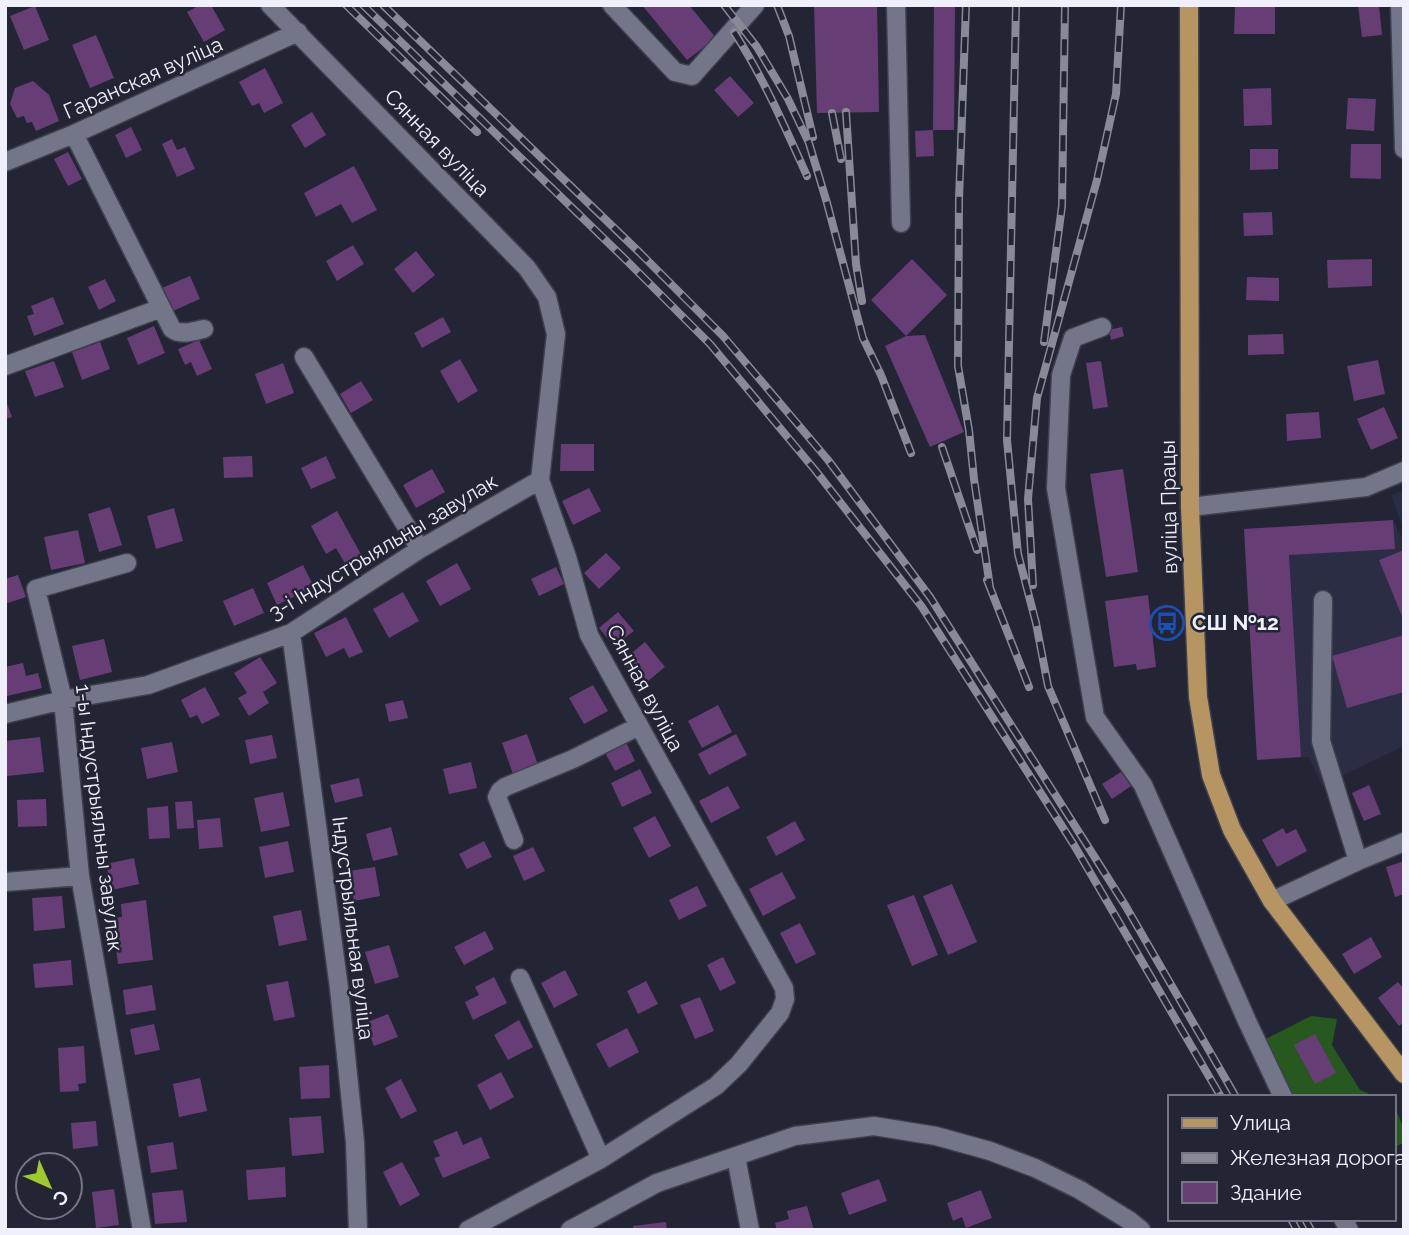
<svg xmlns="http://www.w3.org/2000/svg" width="1409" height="1235" viewBox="0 0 1409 1235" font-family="Raleway,sans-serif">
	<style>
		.built { fill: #2a2d43 }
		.green { fill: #275820 }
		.building { fill: #673d76 }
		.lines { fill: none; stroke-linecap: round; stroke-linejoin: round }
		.minor-casing { stroke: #3f404d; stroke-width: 21 }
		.major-casing { stroke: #3f404d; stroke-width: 21 }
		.minor { stroke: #737689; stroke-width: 18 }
		.major { stroke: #b69562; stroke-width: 18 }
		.rail-casing { stroke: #888a97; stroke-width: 8 }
		.rail { stroke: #232535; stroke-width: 5; stroke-dasharray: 16; stroke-linecap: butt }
		.labels { text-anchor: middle; stroke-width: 5; stroke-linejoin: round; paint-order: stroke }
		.street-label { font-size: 21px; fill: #eff0fb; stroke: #232535 }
		.poi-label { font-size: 21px; font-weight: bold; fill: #eff0fb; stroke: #232535; text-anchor: start }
	</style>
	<rect width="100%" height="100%" fill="#232535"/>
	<path class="built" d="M1404,490V530L1391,495Z
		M1393,520L1404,542V746L1322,785L1309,757L1257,760L1244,529Z"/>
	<path class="green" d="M1311,1016L1337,1019L1332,1045L1360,1090L1377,1097H1285L1256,1044Z
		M1393,1103L1404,1129V1143L1393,1147Z"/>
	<path class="building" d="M200,5H211L225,30L204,42L187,12Z
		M642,5H689L716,38L687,60Z
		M814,5H877L879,112L817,113Z
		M934,5H955L954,130H933Z
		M1358,5H1379L1382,35L1362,37Z
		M35,6L49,40L24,50L10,16Z
		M1235,7H1275V34H1234Z
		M96,35L114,78L90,88L72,45Z
		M265,68L283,103L264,113L259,103L252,106L239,82Z
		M730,76L754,103L738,117L714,90Z
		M33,81L49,95L59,121L36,131L32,122L27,123L24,116L17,118L10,104L15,88Z
		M1271,88L1272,125L1244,126L1243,89Z
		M1348,98L1376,99L1374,131L1346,129Z
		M312,112L326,135L305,148L291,125Z
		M131,127L142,150L126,158L115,135Z
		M933,130L934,156L916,157L915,131Z
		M172,139L177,150L185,147L195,169L177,177L162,144Z
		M1351,144H1381V179L1350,178Z
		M1250,149H1278V169L1250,170Z
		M68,152L82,179L68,186L54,159Z
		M354,166L377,210L352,223L341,204L316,217L304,193Z
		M1272,212L1273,235L1244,236L1243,213Z
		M353,245L364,264L337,281L326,261Z
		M416,251L435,275L413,293L394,269Z
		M912,259L947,295L906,336L871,300Z
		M1372,259V286L1328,288L1327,260Z
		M190,276L200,299L173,311L162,288Z
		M1247,277L1279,278V301L1246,300Z
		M105,279L116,301L99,310L88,287Z
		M53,297L64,324L34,336L27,316L34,314L31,306Z
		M443,317L451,332L422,348L414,333Z
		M154,326L165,353L138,365L127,338Z
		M1122,327L1124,336L1111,340L1109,330Z
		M1283,334L1284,354L1248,355V335Z
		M925,335L964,432L930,447L885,346L906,336Z
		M199,340L212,369L197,376L191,362L185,365L178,349Z
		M100,342L110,369L82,380L72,352Z
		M460,359L478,391L458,403L440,371Z
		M1378,360L1385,394L1354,401L1347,366Z
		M54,361L64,387L35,397L25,371Z
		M1101,361L1108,407L1093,409L1086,363Z
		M283,363L294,393L266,404L255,374Z
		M361,381L373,400L351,413L340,394Z
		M5,398L12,417L5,419Z
		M1384,407L1398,438L1371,450L1357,419Z
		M1319,412L1321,438L1287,441L1286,414Z
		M561,444H594V471H560Z
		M252,456L253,477L224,478L223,457Z
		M326,456L336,478L311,489L301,468Z
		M432,469L445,492L416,508L403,485Z
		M1123,469L1138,572L1106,577L1090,474Z
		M589,488L601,511L573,525L562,501Z
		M110,507L122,545L99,552L88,514Z
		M174,508L183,541L156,549L147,516Z
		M337,511L363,558L347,567L336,548L326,554L311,526Z
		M1393,520L1395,549L1289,555L1301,757L1257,760L1244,529Z
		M78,530L85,563L51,570L44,537Z
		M1404,550V621L1379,560Z
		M606,553L621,568L599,589L584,573Z
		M457,563L471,589L440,606L426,581Z
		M303,565L314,587L277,605L267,583Z
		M556,567L564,584L539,596L531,579Z
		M18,575L26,597L5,604V579Z
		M253,588L264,613L234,626L223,601Z
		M403,592L419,621L389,638L373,609Z
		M1148,595L1156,667L1137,670L1136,664L1114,667L1105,601Z
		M618,612L634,631L614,646L599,628Z
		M346,617L363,652L349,658L344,648L326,657L314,633Z
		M1404,635V692L1347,708L1332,656Z
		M104,639L112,672L80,680L72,646Z
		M645,642L665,667L642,686L622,661Z
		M260,657L277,683L263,692L269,703L249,716L238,698L247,693L234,673Z
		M23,663L26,676L38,673L42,688L7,696L5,686V667Z
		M593,685L608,711L584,724L569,698Z
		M205,687L220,715L202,724L197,715L190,718L181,700Z
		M403,700L408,718L389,722L385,704Z
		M718,705L732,732L702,748L688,721Z
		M527,734L538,765L513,774L502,743Z
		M736,734L747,755L709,775L698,754Z
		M272,735L277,758L250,764L245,740Z
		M40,737L44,772L7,776L5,741Z
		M624,738L635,761L615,771L603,749Z
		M172,742L178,772L147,779L141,748Z
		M471,762L477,788L449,794L443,769Z
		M640,769L652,793L622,807L611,783Z
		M1121,772L1131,786L1112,799L1102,784Z
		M359,778L363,796L335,803L330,785Z
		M1369,785L1381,814L1364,821L1352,793Z
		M728,786L740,808L711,823L699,801Z
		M283,792L290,826L261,832L254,798Z
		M46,799L47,826L18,827L17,800Z
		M192,801L194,828L177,829L175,802Z
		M168,806L170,838L149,839L147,808Z
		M655,816L671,846L649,858L633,828Z
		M220,818L223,847L199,849L197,820Z
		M795,821L805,840L776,856L766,837Z
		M391,827L398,855L373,861L366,834Z
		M1283,828L1286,834L1296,829L1307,851L1277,867L1262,840Z
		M288,841L294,872L265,878L259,847Z
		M484,841L492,857L467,869L459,854Z
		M533,847L545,871L524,881L513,856Z
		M134,858L139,884L112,890L106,864Z
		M1404,861V894L1395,897L1386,867Z
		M375,867L380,896L354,901L349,871Z
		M782,872L796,898L763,916L749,889Z
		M952,884L977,942L948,955L923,896Z
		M697,886L707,906L679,920L669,900Z
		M914,895L938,955L912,966L887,905Z
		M62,896L65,928L34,931L32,898Z
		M146,900L153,960L118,964L112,918L122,917L121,904Z
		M301,910L307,940L279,946L273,916Z
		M800,923L816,954L796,964L780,933Z
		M485,931L494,949L464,965L454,947Z
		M1371,937L1382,957L1354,974L1342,954Z
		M389,945L399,977L375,984L365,952Z
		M723,957L736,983L720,991L707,965Z
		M71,960L73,985L35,988L33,964Z
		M565,970L578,995L554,1008L541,983Z
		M494,977L507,1003L473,1020L465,1002L479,995L475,987Z
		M288,981L295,1017L274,1021L266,985Z
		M646,981L658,1004L638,1014L627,991Z
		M1398,982L1404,989V1022L1399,1026L1378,998Z
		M152,985L156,1010L126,1015L123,990Z
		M700,997L714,1031L695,1039L680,1005Z
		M388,1014L398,1037L374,1046L365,1023Z
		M519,1020L533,1047L508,1060L494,1035Z
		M154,1024L160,1050L135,1055L130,1029Z
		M627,1028L639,1052L609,1068L596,1044Z
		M1315,1034L1336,1073L1315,1084L1294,1045Z
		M84,1046L86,1083L78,1084L79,1091L60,1092L58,1048Z
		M329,1065L330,1098L301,1099L299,1067Z
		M501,1072L514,1097L490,1110L477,1085Z
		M200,1078L207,1111L179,1117L173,1084Z
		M401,1079L417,1111L401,1119L385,1088Z
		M321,1116L324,1153L292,1156L289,1118Z
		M96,1121L98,1146L73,1149L71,1123Z
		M457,1131L463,1145L481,1137L490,1158L443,1178L434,1158L440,1156L433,1141Z
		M173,1142L177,1169L151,1173L147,1146Z
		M402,1162L420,1195L400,1206L383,1172Z
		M285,1167L286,1197L248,1200L246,1170Z
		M879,1179L887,1201L849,1215L841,1193Z
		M114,1189L119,1225L96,1228L92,1192Z
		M183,1190L187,1222L155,1224L152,1193Z
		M981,1190L992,1218L966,1228L962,1217L953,1221L947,1203Z
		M807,1206L814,1230H777L775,1223L789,1219L787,1211Z
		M666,1222L667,1230H633V1226Z"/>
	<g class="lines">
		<g class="minor-casing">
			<path id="minor" d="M270,5L527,268L547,297L556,334L540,480L567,557L589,635L784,988L785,999L780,1013L739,1064L716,1086L601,1159L468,1230
				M612,5L675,72L692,76L755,5
				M896,5L901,223
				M1400,5L1404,149
				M74,134L172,329C181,336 193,331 204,329
				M5,162L74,134L298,32
				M1102,327L1073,338L1061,375L1056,488L1095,717L1143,785L1247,1021L1283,1097
				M304,357L420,549
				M5,366L161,308
				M1190,507L1366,487L1404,471
				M127,563L36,589L63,700L80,876L142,1230
				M1323,600L1321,741L1358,861
				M291,633L339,988L355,1142L358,1230
				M5,714L63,700L148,685L291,633L420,549L540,480
				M514,840L497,797L500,791L505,787L573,759L639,726
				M5,882L80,876
				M1272,901L1358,861L1404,842
				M520,978L601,1159
				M736,1157L750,1230
				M1343,1219L1349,1230
				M570,1230L657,1183L795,1136L874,1126L936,1136L990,1151L1035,1168L1080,1190L1130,1221L1141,1230"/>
		</g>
		<g class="major-casing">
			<path id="major" d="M1189,5L1190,507L1198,697L1211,775L1232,830L1272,901L1404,1074"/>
		</g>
		<use href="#minor" class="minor"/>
		<use href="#major" class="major"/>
		<g class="rail-casing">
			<path id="rail" d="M346,5L477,132
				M363,5L627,261L710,344L815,470L922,607L1074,845L1221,1097
				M383,5L638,251L723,336L828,460L930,597L1125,905L1236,1097
				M724,5L757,47L788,99L809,143L827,203L863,338L881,375L911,453
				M777,5L789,36L813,137
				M966,5L959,199L958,366L969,430L974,479L990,587
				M1016,5L1007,440L1018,554L1036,623L1048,686L1105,820
				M734,32C763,77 785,127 807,176
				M846,112L856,264L862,301
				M832,113L841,159
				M1044,342L1062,206L1065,5
				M942,447L977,550
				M987,580L1029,687
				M1033,585L1028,499L1037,398L1097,180L1116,94L1121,5
				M1291,1219L1297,1230
				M1305,1219L1311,1230"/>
		</g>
		<use href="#rail" class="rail"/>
	</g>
	<defs>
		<g id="bus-ring" transform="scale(1.75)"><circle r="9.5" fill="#232535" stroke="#1a4fb4" stroke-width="1.5"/><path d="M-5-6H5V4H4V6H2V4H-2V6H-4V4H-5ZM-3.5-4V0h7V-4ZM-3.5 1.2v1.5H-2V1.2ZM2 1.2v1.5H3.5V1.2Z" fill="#1a4fb4"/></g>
	</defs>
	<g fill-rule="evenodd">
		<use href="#bus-ring" x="1167" y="623"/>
	</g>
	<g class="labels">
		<g class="street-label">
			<text transform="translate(143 78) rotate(-24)" y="7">Гаранская вуліца</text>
			<text transform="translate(437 143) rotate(46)" y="7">Сянная вуліца</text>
			<text transform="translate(1169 507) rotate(-91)" y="7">вуліца Працы</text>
			<text transform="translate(383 547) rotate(-31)" y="7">3-і Індустрыяльны завулак</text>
			<text transform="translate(645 688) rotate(62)" y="7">Сянная вуліца</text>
			<text transform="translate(99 818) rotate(83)" y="7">1-ы Індустрыяльны завулак</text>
			<text transform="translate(353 928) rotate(83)" y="7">Індустрыяльная вуліца</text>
		</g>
		<g class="poi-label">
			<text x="1192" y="630">СШ №12</text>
		</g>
	</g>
	<rect width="1409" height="1235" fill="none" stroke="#eff0fb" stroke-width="14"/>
	<rect x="1168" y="1095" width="228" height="126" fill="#232535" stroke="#757684" stroke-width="2"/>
	<rect x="1182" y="1118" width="35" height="10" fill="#b69562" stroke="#757684" stroke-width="2"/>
	<text x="1230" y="1130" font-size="21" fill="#eff0fb">Улица</text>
	<rect x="1182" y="1153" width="35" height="10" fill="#888a97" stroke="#757684" stroke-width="2"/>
	<text x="1230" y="1165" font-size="21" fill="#eff0fb">Железная дорога</text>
	<rect x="1182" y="1182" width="35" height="21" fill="#673d76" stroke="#757684" stroke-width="2"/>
	<text x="1230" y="1200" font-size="21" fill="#eff0fb">Здание</text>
	<g transform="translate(49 1186) rotate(135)"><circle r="33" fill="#232535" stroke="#757684" stroke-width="2"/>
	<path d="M0-5L12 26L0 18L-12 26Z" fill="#9eca2f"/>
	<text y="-10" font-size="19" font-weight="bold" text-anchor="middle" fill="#eff0fb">С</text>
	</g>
</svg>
